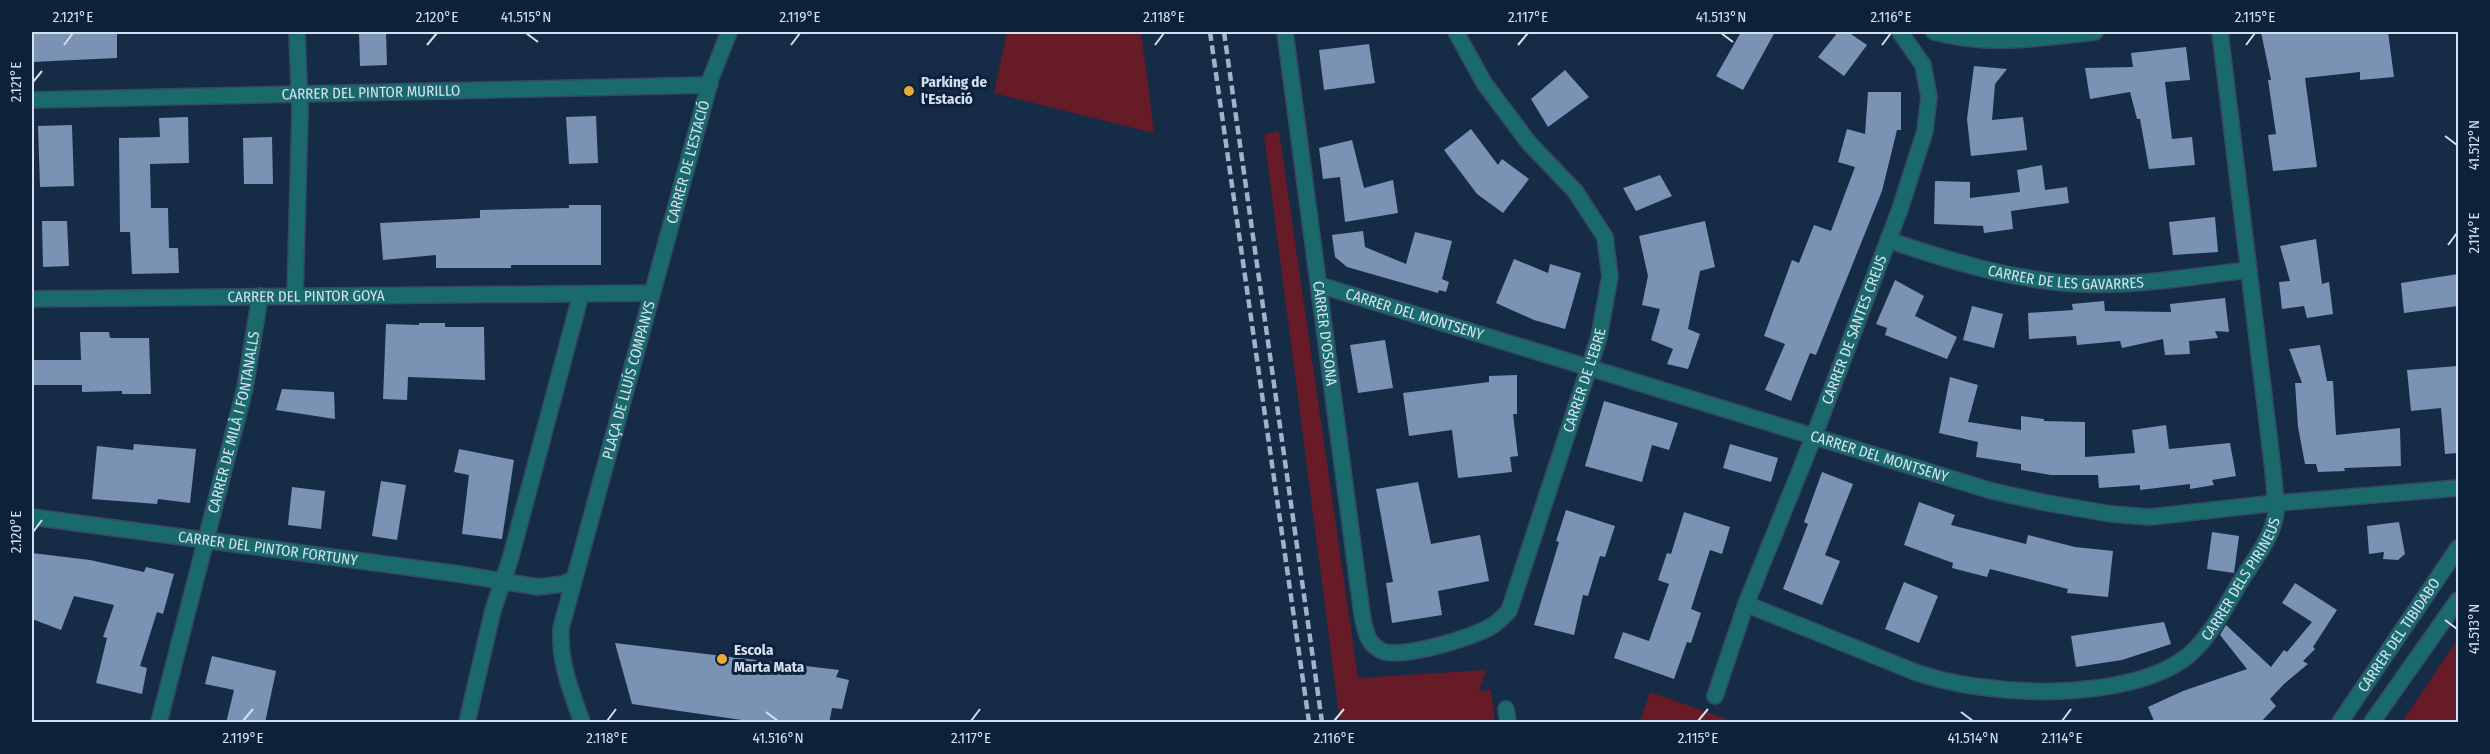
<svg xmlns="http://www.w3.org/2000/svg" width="2490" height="754" viewBox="0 0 2490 754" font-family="'Fira Sans Condensed',sans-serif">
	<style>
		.green { fill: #671b27 }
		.building { fill: #7a92b3 }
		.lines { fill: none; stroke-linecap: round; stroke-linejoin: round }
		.pedestrian-casing { stroke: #344861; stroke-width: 18 }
		.minor-casing { stroke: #344861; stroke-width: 18 }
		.tertiary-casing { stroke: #344861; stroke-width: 18 }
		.pedestrian { stroke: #1b6a6b; stroke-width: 15 }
		.minor { stroke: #1b6a6b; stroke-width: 15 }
		.tertiary { stroke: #1b6a6b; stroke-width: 15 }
		.rail { stroke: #a3b2c6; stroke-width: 4.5; stroke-dasharray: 9 4.5; stroke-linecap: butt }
		.ticks { fill: none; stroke: #d3e0f2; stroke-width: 2 }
		.poi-dot { fill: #eca93a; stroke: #0d213b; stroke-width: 2 }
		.labels { text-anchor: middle; stroke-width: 6; stroke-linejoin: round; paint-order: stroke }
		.poi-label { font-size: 15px; font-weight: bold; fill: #d3e0f2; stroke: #0d213b; text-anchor: start }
		.street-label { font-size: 15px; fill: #d3e0f2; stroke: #0d213b }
		.neatline { fill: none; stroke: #d3e0f2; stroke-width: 2 }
		.ticks-label { font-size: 15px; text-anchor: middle; fill: #d3e0f2 }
	</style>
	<rect width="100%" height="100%" fill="#162b45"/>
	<path class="green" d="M1007,32H1141L1154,133L994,93Z
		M1279,131L1358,678L1486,670L1479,691L1491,690L1495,722H1340L1264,135Z
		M2458,639V722H2402Z
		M1650,692L1735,722H1640Z"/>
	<path class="building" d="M32,32H117V58L32,62Z
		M359,32H386L387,65L360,66Z
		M1741,32H1775L1743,90L1716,76Z
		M1838,32H1848L1867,45L1844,76L1818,57Z
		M2261,32H2388L2394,77L2360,80V72L2305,78L2317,167L2273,171L2268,135L2276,134L2268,80H2271Z
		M1369,44L1375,83L1324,90L1319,50Z
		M2186,47L2190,80L2165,82L2172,139L2192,137L2195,165L2149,169L2140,119H2137L2130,92L2090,99L2085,68L2133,67L2131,53Z
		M1974,66L2007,69L1995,84L1992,120L2023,117L2027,150L1971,156L1967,119Z
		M1565,70L1589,97L1548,127L1531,99Z
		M1868,92H1901V130H1897L1882,191L1816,355L1810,353L1791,401L1765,390L1785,344L1764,336L1792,260L1799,263L1814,225L1831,231L1855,167L1838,162L1847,129L1865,134Z
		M596,116L598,163L569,164L566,117Z
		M188,117L189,163L150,164L151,208H168L169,248H178L179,273L132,274L130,232H120L119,138L160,137L159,118Z
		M72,125L74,186L40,187L38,126Z
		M1471,129L1498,165L1502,159L1529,179L1503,213L1477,194L1444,150Z
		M272,137L273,184H244L243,138Z
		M1352,140L1364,188L1393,180L1398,213L1345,222L1340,177L1323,179L1319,148Z
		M2042,165L2045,190L2067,187L2069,203L2011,211L2013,229L1984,233L1983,226L1934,224L1935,181L1970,182V198L2020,192L2017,170Z
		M1660,175L1672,196L1636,211L1623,188Z
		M569,205H601V265H511V268H436V255L383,260L380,223L480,218V210L569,208Z
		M2215,217L2218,252L2173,255L2169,222Z
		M42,221H67L69,266L43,267Z
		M1705,221L1715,267L1700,271L1688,329L1700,334L1688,369L1667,364L1673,349L1651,340L1660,309L1642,305L1648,276L1639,236Z
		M1363,231L1365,247L1406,264L1415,232L1452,241L1442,279L1449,282L1446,292L1439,290L1438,293L1347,267L1335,257L1332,235Z
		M2316,239L2322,284L2329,282L2333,314L2307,318L2304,306L2282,309L2279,282L2290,281L2280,246Z
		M1514,259L1548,273L1550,264L1581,273L1565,329L1534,320L1496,303Z
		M2458,274V306L2404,313L2401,283Z
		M1895,280L1924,296L1915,316L1957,337L1947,359L1885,335L1887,328L1876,324Z
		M2225,298L2229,332L2215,331L2218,338L2189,341L2190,354L2165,355L2163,339L2122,348L2120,341L2077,345L2076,336L2029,339L2028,313L2073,310L2072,304L2104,301L2105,311L2171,312L2170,304Z
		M1972,306L2003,314L1994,348L1963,340Z
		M419,323H445V327H484L485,380L408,377L407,400L383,399L386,324L419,325Z
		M80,332H109L110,338H149L151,394H122V391L82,392V385H32V360H81Z
		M1385,340L1393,388L1358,393L1350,345Z
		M2320,345L2327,381H2333L2336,435L2400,428L2401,466L2344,468L2345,471L2318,472L2316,464H2305L2298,427L2295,383H2302L2289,349Z
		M2458,366V453L2445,454L2441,408L2411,411L2407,370Z
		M1517,375V414H1513L1518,456L1510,457L1512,472L1458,478L1452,430L1409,436L1403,393L1489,382V376Z
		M1950,377L1978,385L1968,422L2021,430V416L2044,419V421L2085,422V457L2135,453L2132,430L2166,425L2169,449L2230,443L2236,476L2212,480L2214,485L2190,489V484L2140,490V485L2099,488L2098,475H2051L2021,470V464L1976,457L1978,442L1939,433Z
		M282,389L334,392L335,419L276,410Z
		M1604,401L1678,423L1669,450L1652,445L1642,482L1585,466Z
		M134,444L196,449L190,503L158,499L157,504L92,499L97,446L133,450Z
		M1730,444L1778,458L1771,482L1723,468Z
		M459,449L514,460L502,539L462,534L469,475L454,472Z
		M1822,472L1853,484L1825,555L1840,561L1822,605L1783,589L1808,524L1804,522Z
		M381,481L406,485L397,540L372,536Z
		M1418,482L1431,544L1480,535L1489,581L1438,591L1442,615L1392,623L1386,583L1393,582L1376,489Z
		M292,487L325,491L321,529L288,525Z
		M1919,502L1955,515L1951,525L2026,544L2028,535L2075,547L2113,551L2108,597L2067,593L2068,589L1990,569L1987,577L1952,568L1953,563L1904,545Z
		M1566,510L1615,526L1605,557L1600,556L1588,596L1583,595L1574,635L1534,625L1559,542L1556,541Z
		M1684,512L1730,527L1722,554L1710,550L1691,609L1701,613L1691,643L1687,642L1674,679L1614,658L1623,632L1649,641L1669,584L1658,580L1667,553L1671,554Z
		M2399,522L2405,554L2398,560L2383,559L2384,552L2369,554L2367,526Z
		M2212,532L2239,536L2234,573L2207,569Z
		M32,553L90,560L144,572L146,567L174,574L163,614L157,612L140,666L147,668L142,694L96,683L107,638L103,637L114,605L74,596L61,630L32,619Z
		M1904,582L1938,596L1919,643L1885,629Z
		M2295,583L2337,610L2313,647L2315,649L2303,661L2308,664L2284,684L2270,699L2276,706L2260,723H2155L2148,707L2183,691L2247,669L2220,635L2226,625L2271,667L2284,650L2287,652L2312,622L2282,603Z
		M2164,622L2171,644L2122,660L2076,667L2071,636Z
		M615,643L839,670L836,677L849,680L842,709L832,708L829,723H762L632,704Z
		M212,656L276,671L265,723H226L234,690L205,684Z"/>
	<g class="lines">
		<g class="pedestrian-casing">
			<path id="pedestrian" d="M1506,709L1508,722"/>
		</g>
		<g class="minor-casing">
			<g id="minor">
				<path id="s1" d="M1285,32L1362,614C1365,629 1366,642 1380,650C1398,661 1474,637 1492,626C1498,622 1504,616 1509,611L1599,337L1610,276L1605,237L1575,191L1529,143L1484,83L1456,32"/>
				<path d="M1934,32C1992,47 2037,38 2095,32"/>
				<path id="s2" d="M32,100L710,85"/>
				<path id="s3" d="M1888,240C1950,261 2018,282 2084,284C2139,286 2194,276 2249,270"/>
				<path id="s4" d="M1319,285L1992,491L2047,503L2111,514L2150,517L2276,503L2458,488"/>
				<path d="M295,296L300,112L297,32"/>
				<path id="s5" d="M32,299L652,293"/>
				<path id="s6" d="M32,517L459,574L538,587L563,584L574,579"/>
				<path id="s7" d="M1746,604L1915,672C1984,697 2129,704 2189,655C2210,637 2225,608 2239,584C2252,562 2274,537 2276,511C2276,498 2274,483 2273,470L2220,32"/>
				<path id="s8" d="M1715,696L1746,604L1814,436L1900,209L1925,131L1929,97L1923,65L1900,32"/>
				<path id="s9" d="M159,722L245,388L260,296"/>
				<path d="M467,722L493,610L510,560L581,294"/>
				<path id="s10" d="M582,722C571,691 559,662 561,628L711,78L729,32"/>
			</g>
		</g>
		<g class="tertiary-casing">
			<g id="tertiary">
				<path id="s11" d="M2340,722L2458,548"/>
				<path d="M2372,722L2458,600"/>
			</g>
		</g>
		<use href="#pedestrian" class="pedestrian"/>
		<use href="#minor" class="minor"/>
		<use href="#tertiary" class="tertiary"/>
		<path class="rail" d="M1210,32L1309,722
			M1224,32L1322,722"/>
	</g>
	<path class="ticks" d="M526,33L538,42M1721,33L1733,42M64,45L73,33M427,45L437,33M791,45L800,33M1155,45L1164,33M1518,45L1528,33M1882,45L1891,33M2246,45L2255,33M33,82L42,71M2445,136L2457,145M2448,245L2457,233M33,532L42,520M2445,620L2457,629M766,712L778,721M1961,712L1973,721M243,721L253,709M607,721L616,709M971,721L980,709M1334,721L1344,709M1698,721L1708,709M2062,721L2071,709"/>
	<g class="poi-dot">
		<circle cx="909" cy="91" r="6"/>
		<circle cx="722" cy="659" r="6"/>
	</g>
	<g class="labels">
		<g class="poi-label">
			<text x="921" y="87">Parking de<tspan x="921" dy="17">l'Estació</tspan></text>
			<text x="734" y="655">Escola<tspan x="734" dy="17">Marta Mata</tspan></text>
		</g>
		<g class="street-label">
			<text dy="5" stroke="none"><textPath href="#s2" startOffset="339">CARRER DEL PINTOR MURILLO</textPath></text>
			<text dy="5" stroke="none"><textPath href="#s10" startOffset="580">CARRER DE L'ESTACIÓ</textPath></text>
			<text dy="5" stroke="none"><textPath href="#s3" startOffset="183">CARRER DE LES GAVARRES</textPath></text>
			<text dy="5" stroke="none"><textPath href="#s5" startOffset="274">CARRER DEL PINTOR GOYA</textPath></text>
			<text dy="5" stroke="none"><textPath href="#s4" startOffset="100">CARRER DEL MONTSENY</textPath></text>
			<text dy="5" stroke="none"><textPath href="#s8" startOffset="392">CARRER DE SANTES CREUS</textPath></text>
			<text dy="5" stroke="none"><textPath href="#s1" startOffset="304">CARRER D'OSONA</textPath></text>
			<text dy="5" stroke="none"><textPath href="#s10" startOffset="354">PLAÇA DE LLUÍS COMPANYS</textPath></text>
			<text dy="5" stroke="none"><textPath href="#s1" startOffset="1011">CARRER DE L'EBRE</textPath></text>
			<text dy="5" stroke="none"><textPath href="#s9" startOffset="309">CARRER DE MILÀ I FONTANALLS</textPath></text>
			<text dy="5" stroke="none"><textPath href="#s4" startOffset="586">CARRER DEL MONTSENY</textPath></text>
			<text dy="5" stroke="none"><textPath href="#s6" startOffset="238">CARRER DEL PINTOR FORTUNY</textPath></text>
			<text dy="5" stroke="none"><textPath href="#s7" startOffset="558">CARRER DELS PIRINEUS</textPath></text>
			<text dy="5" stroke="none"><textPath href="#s11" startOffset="105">CARRER DEL TIBIDABO</textPath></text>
		</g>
	</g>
	<rect width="2490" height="754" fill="none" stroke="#0d213b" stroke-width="66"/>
	<rect x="33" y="33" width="2424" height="688" class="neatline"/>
	<g class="ticks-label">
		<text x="73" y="22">2.121°E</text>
		<text x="437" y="22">2.120°E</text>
		<text x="526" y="22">41.515°N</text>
		<text x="800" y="22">2.119°E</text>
		<text x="1164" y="22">2.118°E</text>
		<text x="1528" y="22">2.117°E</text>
		<text x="1721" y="22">41.513°N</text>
		<text x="1891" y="22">2.116°E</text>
		<text x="2255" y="22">2.115°E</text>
		<text transform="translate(16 82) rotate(-90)" y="5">2.121°E</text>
		<text transform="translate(2474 145) rotate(-90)" y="5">41.512°N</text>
		<text transform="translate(2474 233) rotate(-90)" y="5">2.114°E</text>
		<text transform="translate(16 532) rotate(-90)" y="5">2.120°E</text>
		<text transform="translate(2474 629) rotate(-90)" y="5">41.513°N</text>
		<text x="243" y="743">2.119°E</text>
		<text x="607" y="743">2.118°E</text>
		<text x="778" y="743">41.516°N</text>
		<text x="971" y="743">2.117°E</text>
		<text x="1334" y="743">2.116°E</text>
		<text x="1698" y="743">2.115°E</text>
		<text x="1973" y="743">41.514°N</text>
		<text x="2062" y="743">2.114°E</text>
	</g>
</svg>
